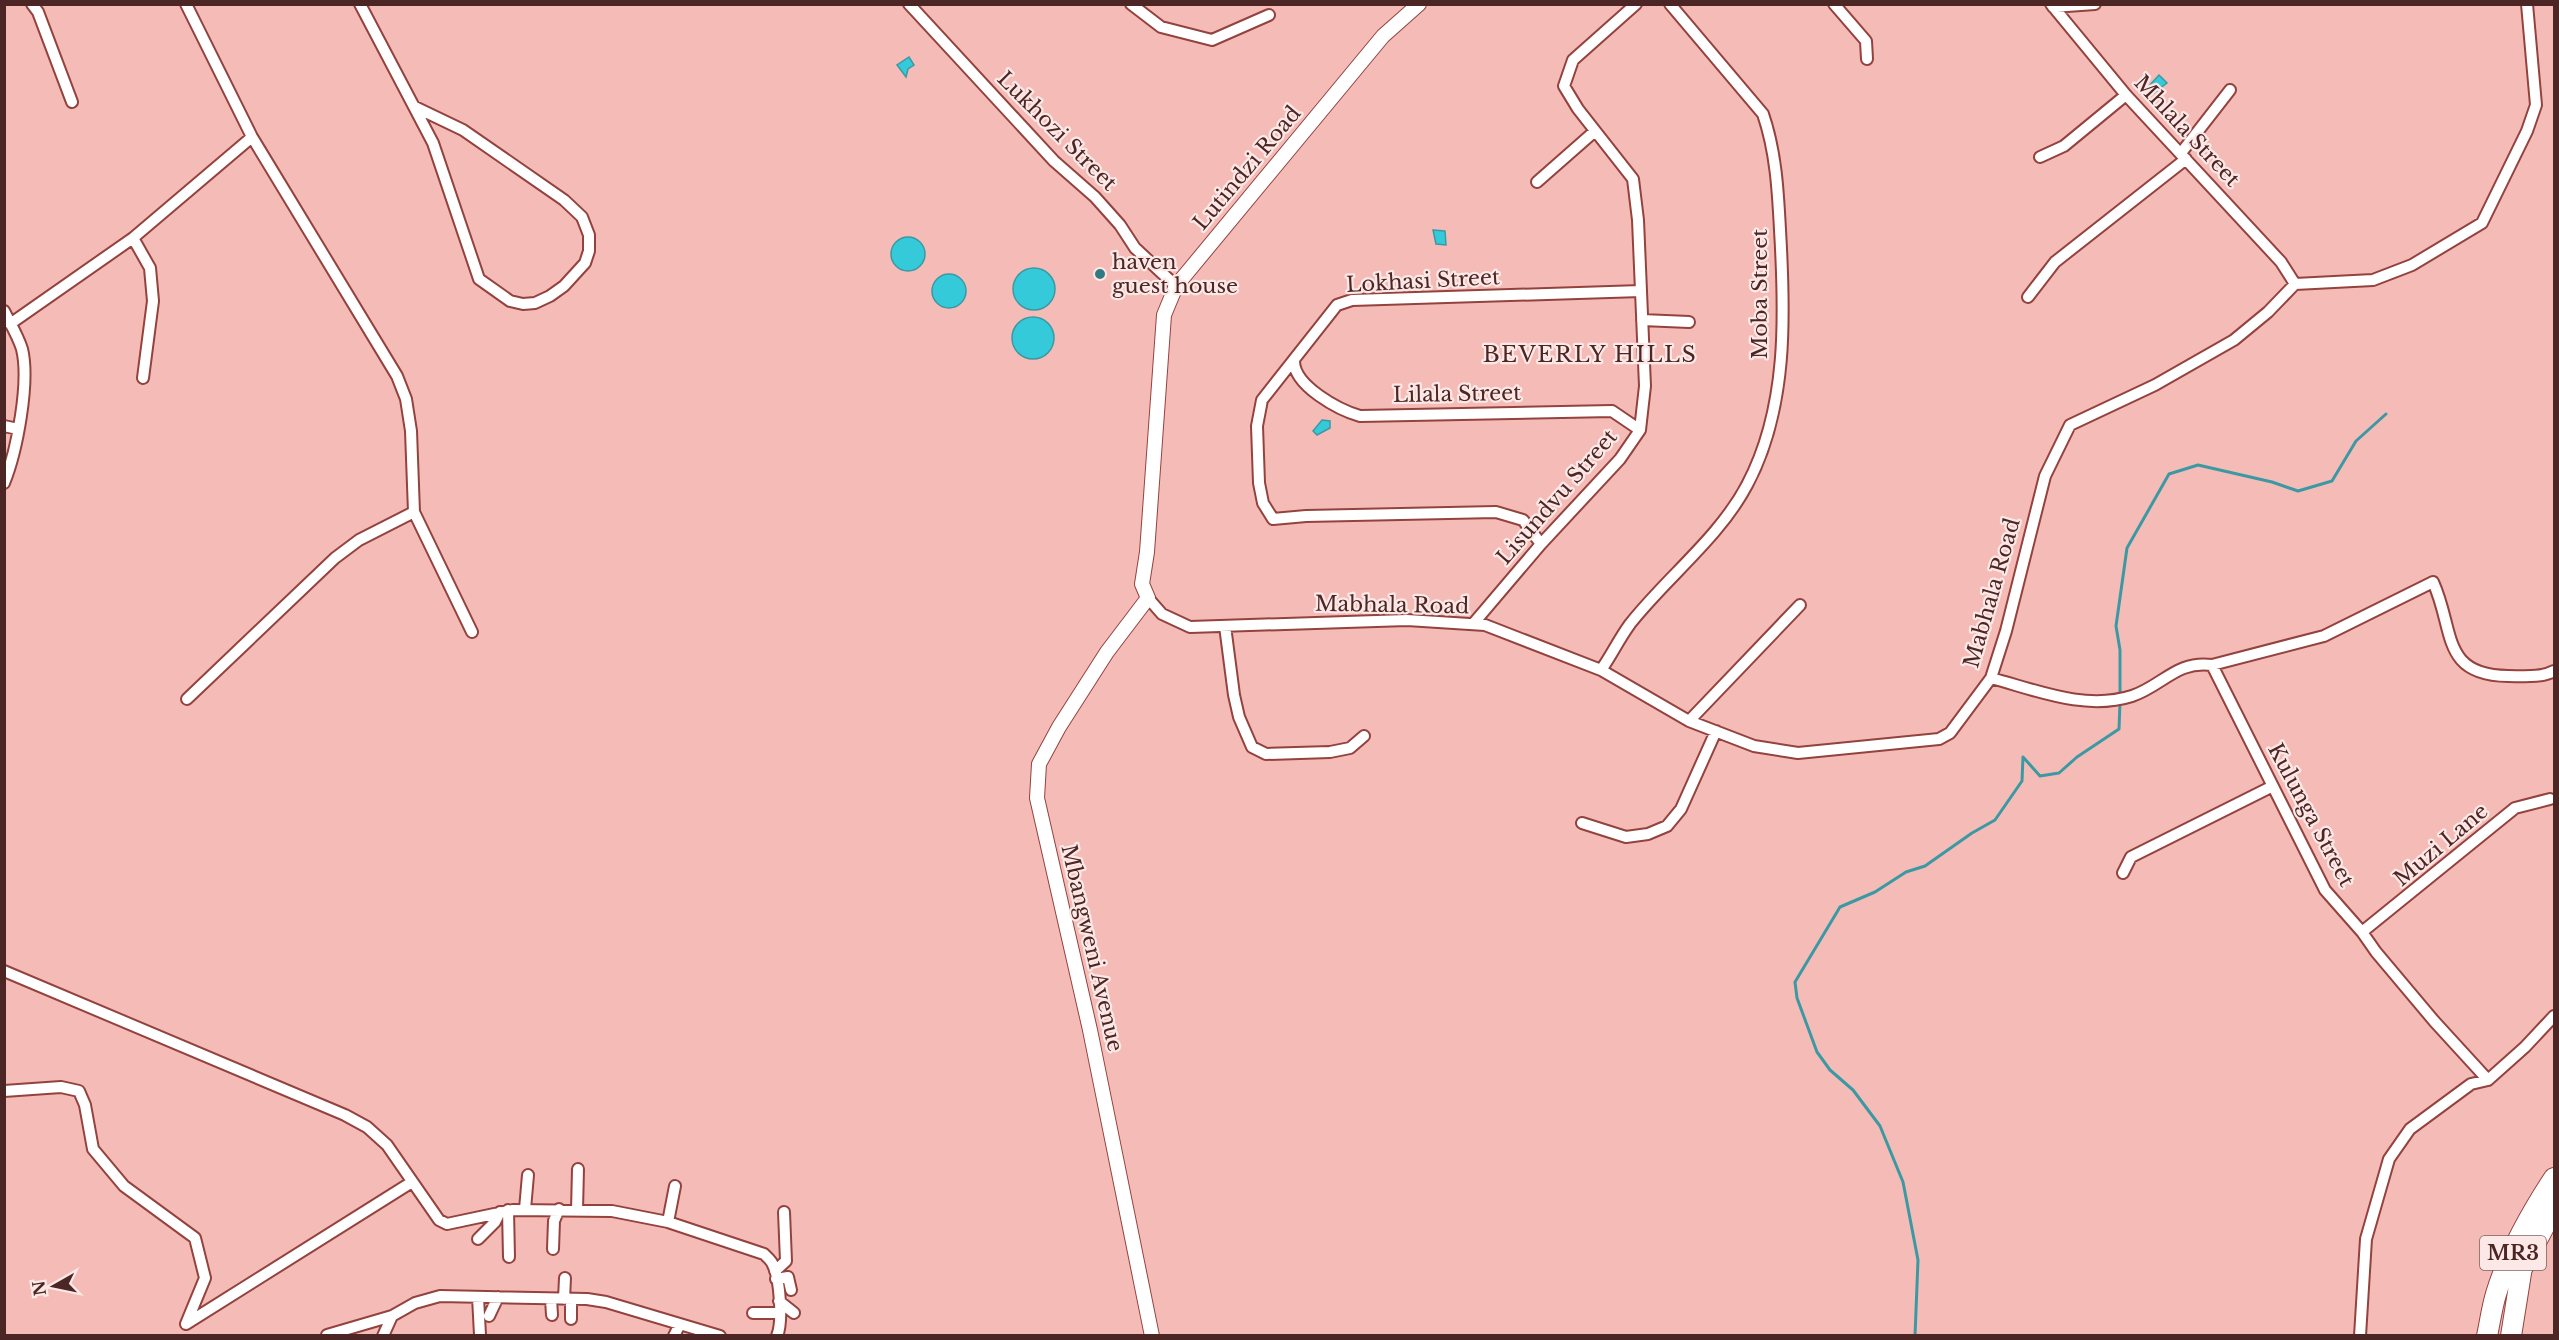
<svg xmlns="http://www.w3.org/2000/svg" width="2559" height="1340" viewBox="0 0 2559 1340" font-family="'Libre Baskerville',serif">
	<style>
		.water { fill: #35cad9; stroke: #3c99a3; stroke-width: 1.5 }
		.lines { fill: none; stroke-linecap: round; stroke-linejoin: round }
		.stream { stroke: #3c99a3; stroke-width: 3 }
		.minor-casing { stroke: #93423e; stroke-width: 14 }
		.tertiary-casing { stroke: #93423e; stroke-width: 16 }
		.motorway-casing { stroke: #93423e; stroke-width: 22 }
		.minor { stroke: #fff; stroke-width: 10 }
		.tertiary { stroke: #fff; stroke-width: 14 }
		.motorway { stroke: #fff; stroke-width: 20 }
		.poi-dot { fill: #327a82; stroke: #fce8e6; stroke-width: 2 }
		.labels { text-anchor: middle; stroke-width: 4.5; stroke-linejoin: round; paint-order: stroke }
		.shield { fill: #fce8e6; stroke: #80605e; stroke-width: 1.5 }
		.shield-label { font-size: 20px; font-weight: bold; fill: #4b2624 }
		.street-label { font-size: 21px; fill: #4b2624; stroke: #fce8e6 }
		.poi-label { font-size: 21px; fill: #4b2624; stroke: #fce8e6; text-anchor: start }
		.neighbourhood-label { font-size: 22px; letter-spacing: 1.5px; fill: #4b2624; stroke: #fce8e6 }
	</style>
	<rect width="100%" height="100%" fill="#f5bcb7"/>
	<path class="water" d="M909,57L914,65L908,69L906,77L897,65Z
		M2159,75L2167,83L2154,93L2148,87Z
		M1433,230L1445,231L1446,245L1436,244Z
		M891 254a17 17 0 1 1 34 0a17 17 0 1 1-34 0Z
		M1013 289a21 21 0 1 1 42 0a21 21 0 1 1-42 0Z
		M932 291a17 17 0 1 1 34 0a17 17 0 1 1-34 0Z
		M1012 338a21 21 0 1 1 42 0a21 21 0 1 1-42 0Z
		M1322,420L1330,421V428L1317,435L1313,431Z"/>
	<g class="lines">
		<path class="stream" d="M2120,695V650L2116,626L2127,548L2169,474L2198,465L2272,482L2298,491L2332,481L2356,441L2386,414
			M1915,1336L1918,1260L1903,1182L1880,1126L1853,1090L1830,1070L1817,1052L1797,998L1795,982L1840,907L1875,892L1906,872L1925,866L1972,833L1995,820L2022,781L2023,757L2040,776L2059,773L2077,757L2119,729L2120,702"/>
		<g class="minor-casing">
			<path id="minor" d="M32,4L38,12L72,102
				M186,4L252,137L397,376L406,399L411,431L414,512L472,632
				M360,4L433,143L479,279L510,301L523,304L535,303L550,296L564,286L585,263L589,251V235L582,217L564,200L463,130L415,107
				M909,4L1054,161L1095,197L1120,225L1135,248L1176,286
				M1131,4L1161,27L1212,40L1269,15
				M1834,4L1866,41L1867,59
				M2051,4L2126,95L2281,262L2295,284
				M2053,7L2095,4
				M2181,153L2230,90
				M2040,157L2064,146L2126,95
				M1537,182L1595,131
				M133,238L150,268L153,301L143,378
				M2028,297L2055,262L2186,159
				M4,311C10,323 18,336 22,349C30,382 17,451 4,483
				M1642,320L1689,322
				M10,324L133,238L252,137
				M1294,361C1294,386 1339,410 1360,416L1612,411L1640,430
				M4,426L18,429
				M1541,544L1523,520L1496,512L1306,516L1273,519L1263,503L1259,483L1257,426L1262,400L1337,305L1352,300L1641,291
				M1148,598L1162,614L1190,627L1407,620L1485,625L1601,670L1689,721L1754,746L1798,753L1939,739L1950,733L1991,678L2006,631L2045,476L2070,425L2155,385L2234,340L2268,312L2295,284L2373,280L2412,265L2482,223L2527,131L2536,105L2527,4
				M1473,624L1541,544L1620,459L1640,430L1645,386L1638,220L1633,179L1578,109L1564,86L1573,60L1636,4
				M1225,626L1234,695L1239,717L1252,747L1266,754L1330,752L1350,748L1364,736
				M2212,665L2325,890L2362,932L2376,952L2434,1021L2488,1080
				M1601,670C1611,656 1619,639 1630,624C1667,577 1719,538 1747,485C1788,408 1785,315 1780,230C1778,191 1776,152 1763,114L1670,4
				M1991,678C2036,690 2085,711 2132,696C2162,686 2177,660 2212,665L2324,636L2433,582C2455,630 2440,675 2508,676C2523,676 2541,678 2554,671
				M187,699L335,558L359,540L414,512
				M1689,721L1800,605
				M1582,823L1626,837L1648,834L1667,826L1681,809L1716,731
				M2123,873L2131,857L2271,787
				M2362,932L2515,808L2550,799
				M4,971L345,1115L367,1127L387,1145L439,1220L447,1224L513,1210L612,1211L668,1222L764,1254C767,1257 772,1261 773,1265C780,1279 783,1322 777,1336
				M4,1091L61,1087L79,1091L85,1105L93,1149L124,1186L195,1238L205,1278L186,1324
				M525,1209L528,1175
				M508,1210L509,1257
				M577,1210L578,1169
				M668,1222L675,1186
				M478,1239L495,1222L500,1212
				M553,1249L554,1221L559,1209
				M775,1271L786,1261L784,1212
				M776,1279L788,1277L791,1290
				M478,1297L480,1335
				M551,1299L552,1315
				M564,1299L565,1278
				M571,1299V1319
				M779,1301L794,1313
				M753,1313H779
				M489,1316L498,1297
				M186,1324L412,1182
				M327,1335L392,1316L415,1303L440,1296L587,1299L606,1302L720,1336
				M383,1336L392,1316
				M674,1336L680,1324
				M2360,1336L2366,1239L2389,1159L2410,1129L2471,1084L2488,1080L2525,1047L2554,1016"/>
		</g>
		<g class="tertiary-casing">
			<path id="tertiary" d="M1152,1336L1090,1030L1037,798L1039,764L1059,727L1107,652L1148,598L1142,584L1147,552L1164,315L1176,286L1383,36L1419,4"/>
		</g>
		<g class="motorway-casing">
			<path id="motorway" d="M2516,1280L2554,1208
				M2487,1336C2490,1322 2492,1307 2496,1294C2508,1254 2531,1213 2554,1178
				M2511,1336L2522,1267"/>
		</g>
		<use href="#minor" class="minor"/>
		<use href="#tertiary" class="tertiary"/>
		<use href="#motorway" class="motorway"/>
	</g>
	<circle class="poi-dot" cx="1100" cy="274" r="6"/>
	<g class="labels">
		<rect class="shield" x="2480" y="1236" width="66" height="34" rx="4.5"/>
		<g class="shield-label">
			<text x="2513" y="1260">MR3</text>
		</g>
		<g class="street-label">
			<text transform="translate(1057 131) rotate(45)" y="7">Lukhozi Street</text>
			<text transform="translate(2187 131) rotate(47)" y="7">Mhlala Street</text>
			<text transform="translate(1247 168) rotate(-50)" y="7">Lutindzi Road</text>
			<text transform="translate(1423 281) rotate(-3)" y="7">Lokhasi Street</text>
			<text transform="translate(1760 294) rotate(-90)" y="7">Moba Street</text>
			<text transform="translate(1457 394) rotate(-1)" y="7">Lilala Street</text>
			<text transform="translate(1557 497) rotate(-49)" y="7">Lisundvu Street</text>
			<text transform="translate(1992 593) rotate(-74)" y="7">Mabhala Road</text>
			<text transform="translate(1392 605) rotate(1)" y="7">Mabhala Road</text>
			<text transform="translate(2311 815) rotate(62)" y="7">Kulunga Street</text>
			<text transform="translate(2441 845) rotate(-40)" y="7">Muzi Lane</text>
			<text transform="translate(1092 948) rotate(77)" y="7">Mbangweni Avenue</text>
		</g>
		<g class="poi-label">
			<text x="1112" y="269">haven<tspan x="1112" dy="24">guest house</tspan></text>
		</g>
		<g class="neighbourhood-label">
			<text x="1590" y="362">BEVERLY HILLS</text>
		</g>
	</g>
	<rect width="2559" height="1340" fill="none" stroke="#4b2624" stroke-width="12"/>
	<g transform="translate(54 1286) rotate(261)" stroke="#fce8e6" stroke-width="4.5" paint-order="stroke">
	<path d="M0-4.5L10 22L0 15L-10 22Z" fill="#4b2624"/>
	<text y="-9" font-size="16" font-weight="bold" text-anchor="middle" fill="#4b2624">N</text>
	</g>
</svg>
